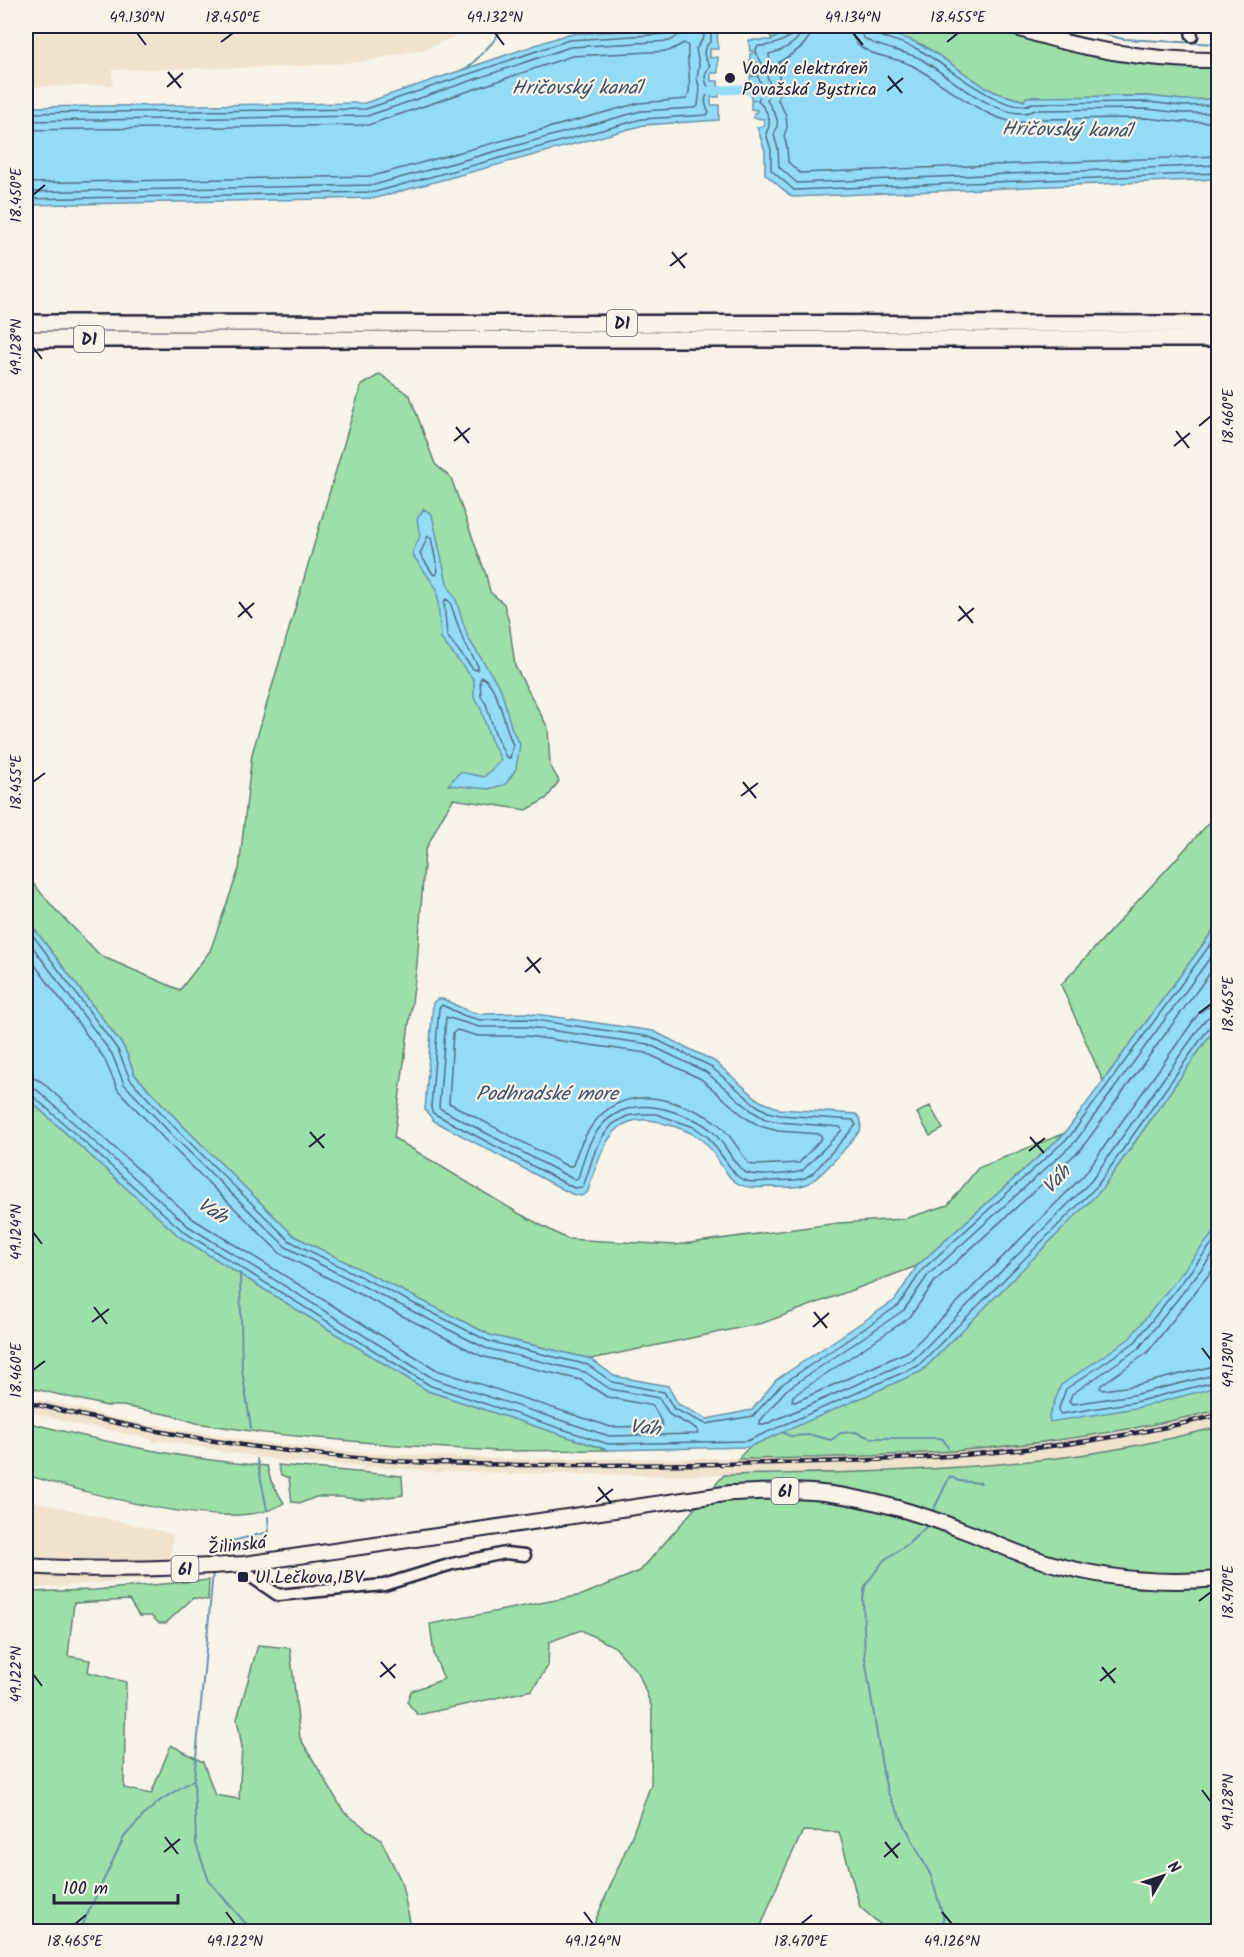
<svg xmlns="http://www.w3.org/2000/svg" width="1244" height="1957" viewBox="0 0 1244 1957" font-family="Kalam,sans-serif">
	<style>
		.built { fill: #efe3ce }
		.green { fill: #9ddfa9; stroke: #608072; stroke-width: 1.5 }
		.water { fill: #94dbf6; stroke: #6691ab; stroke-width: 1.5 }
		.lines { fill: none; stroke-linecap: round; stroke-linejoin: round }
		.shore { stroke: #506c86; stroke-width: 1.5 }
		.stream { stroke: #6691ab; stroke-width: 2 }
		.canal { stroke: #94dbf6; stroke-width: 9 }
		.minor-casing { stroke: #22223b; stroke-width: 15 }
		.major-casing { stroke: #22223b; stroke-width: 18 }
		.highway-casing { stroke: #22223b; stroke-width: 20 }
		.minor { stroke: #f7f3e8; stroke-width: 10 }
		.major { stroke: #f7f3e8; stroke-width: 14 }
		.highway { stroke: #f7f3e8; stroke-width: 15 }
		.rail-casing { stroke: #22223b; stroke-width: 4.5 }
		.rail { stroke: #f7f3e8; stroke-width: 2; stroke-dasharray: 7; stroke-linecap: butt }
		.ticks { fill: none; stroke: #22223b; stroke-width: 2 }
		.poi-dot { fill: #22223b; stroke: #f7f3e8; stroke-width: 2 }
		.labels { text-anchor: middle; stroke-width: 4.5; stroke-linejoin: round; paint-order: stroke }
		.shield { fill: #f7f3e8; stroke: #62616f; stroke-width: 1.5 }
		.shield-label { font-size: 16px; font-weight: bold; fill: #22223b }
		.poi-label { font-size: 18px; fill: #22223b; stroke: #f7f3e8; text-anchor: start }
		.street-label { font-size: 18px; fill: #22223b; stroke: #f7f3e8 }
		.water-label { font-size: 20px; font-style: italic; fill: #3e506a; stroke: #f7f3e8 }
		.neatline { fill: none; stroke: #22223b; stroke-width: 2 }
		.ticks-label { font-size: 15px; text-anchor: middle; fill: #22223b }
	</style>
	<rect width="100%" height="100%" fill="#f7f3e8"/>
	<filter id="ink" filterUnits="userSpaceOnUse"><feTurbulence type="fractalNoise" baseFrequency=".0167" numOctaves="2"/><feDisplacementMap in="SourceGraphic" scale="12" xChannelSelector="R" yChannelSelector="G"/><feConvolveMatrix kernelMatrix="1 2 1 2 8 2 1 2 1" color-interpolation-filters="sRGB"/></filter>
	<g filter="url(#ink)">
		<path class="built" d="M26,26H479L425,49L361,62L283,67L112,70L113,85L26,87Z
			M26,1397L90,1411V1413L154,1426L155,1424L162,1425V1427L274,1444L368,1453L511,1459L788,1458L976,1450L1102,1435L1165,1423L1218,1410V1427L1170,1439L1105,1451L1041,1460L977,1466L850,1472L724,1475L643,1476V1475L588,1474L580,1476V1474L514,1473V1475H507V1473L447,1471L436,1473V1471L370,1467V1469H363V1466L292,1462L232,1453H222V1451L159,1440L158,1443L152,1442V1439L88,1426L87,1428L26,1411Z
			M26,1499L173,1534L169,1577L26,1589Z"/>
		<path class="green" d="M766,26H793L772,40Z
			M865,26H1036L1112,46L1181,54H1218V99L1182,100L1148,96L1027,97L1025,101L997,93L985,87L923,45Z
			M380,374L410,396L435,464L451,478L486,575L490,592L504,604L509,622L515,666L548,728L550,765L559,781L547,798L527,810L453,799L441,819L425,851L417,964L394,1138L518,1213L567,1239L675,1245L839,1223L904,1219L948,1205L978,1168L1065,1133L917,1266L763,1323L591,1359L490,1335L294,1236L184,1127L135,1075L124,1047L26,918V875L53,907L101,956L180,990L210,951L239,869L252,754L361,386Z
			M1218,813V924L1103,1081L1061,985Z
			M1218,1024V1410C1061,1449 900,1458 738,1459L749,1447L1101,1190Z
			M26,1097L180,1237L428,1391L608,1450L498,1451L395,1445L264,1433L196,1423L175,1416L123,1406H107L26,1387Z
			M930,1106L943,1129L930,1136L917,1113Z
			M26,1422C105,1442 186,1460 267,1466L271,1481L284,1503C235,1537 81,1491 26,1475Z
			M1218,1427V1931H888L860,1907L839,1832L803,1831L780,1879L759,1931H591L633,1833L651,1784L652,1708L639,1674L615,1647L581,1630L549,1642L548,1666L532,1690L418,1715L407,1702L411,1691L444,1679L434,1655L430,1624L582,1595L640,1571L724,1475C829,1473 934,1472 1039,1460C1100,1454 1159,1442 1218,1427Z
			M278,1465L402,1476L403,1495L363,1500L341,1497H316L301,1503L292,1502L289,1478L281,1475Z
			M209,1580L208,1600L193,1598L166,1623H159L151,1616H139L129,1600L74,1603L68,1656L90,1660L88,1672L126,1682L124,1788L151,1794L171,1745L203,1762L215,1795L239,1799L242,1747L237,1719L258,1645L290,1648L300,1738L344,1812L381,1840L401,1881L412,1931H26V1592L94,1590Z"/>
		<path class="water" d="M717,26L718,49H710V58L718,57V73H711V81H718L719,97H711V105H719V120L644,125L376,198L26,205V107L365,103L568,34Z
			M793,26H865L911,40L932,51L985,87L997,93L1024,101L1026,97L1148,96L1182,100L1218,99V179L792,197L765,174V151L757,127L764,126V119L754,118V113L757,112V110L751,109V101L757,100L751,99V91H756L757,86L750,85V77L757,76L750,75V68L756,67V62L750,61V54L756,52L750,51L749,40H772Z
			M424,509L432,515L447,583L456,600L468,638L501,689L512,730L520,744L516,769L506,784L489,789L448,785L460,772L484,777L501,760L490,738L480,706L474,698V680L441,639L437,589L412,554L420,536L417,519Z
			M26,918L124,1047L135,1075L184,1127L294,1236L490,1335L591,1359L614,1376L668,1386L678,1404L707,1419L752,1410L776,1380L895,1300L917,1266L1065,1133L1218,924V1024L1101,1190L922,1371L749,1447L608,1450L428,1391L180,1237L26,1097Z
			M437,999H443L468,1011L481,1014L528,1013L653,1031L714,1061L760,1101L780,1109L856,1114C862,1119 862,1123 860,1131C848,1145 824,1175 809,1183C798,1189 781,1187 768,1187C756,1188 744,1189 734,1181C721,1170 716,1152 703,1141C693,1132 679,1128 666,1124C609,1105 602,1153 587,1193L581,1196L572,1194L434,1121L425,1110L433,1003Z
			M1218,1227V1387L1136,1408L1050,1422L1049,1416L1061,1385L1130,1338Z"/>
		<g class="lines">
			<path class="shore" d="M796,26C793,41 771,46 758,46L756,49L757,55L762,63V69L757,75L763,87L758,101C767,110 774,121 766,133L771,150V170L794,190L1218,173
				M803,26C802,41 783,51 769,54L770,67L767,76L771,87L767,100C774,113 782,120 774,135L778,149L779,167L797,183L1218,165
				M812,26C811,44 794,53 779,62C778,74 781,87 778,100L786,115L787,127L784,136L787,147L788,162L800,173L1218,156
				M851,26C851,33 853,41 860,46C873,57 896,57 911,65C945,82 998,136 1038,119L1147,118L1181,122H1218
				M860,26C860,30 861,34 864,38C874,47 906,51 921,59C947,75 1004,126 1035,110L1148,109L1181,113H1218
				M867,26L871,33C887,39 904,42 919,50C943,62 1007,119 1032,103L1148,102L1182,106L1218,105
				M26,113L366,109L569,40L667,34L672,32L673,26
				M26,121L367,116L570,47L670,41L679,35L681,26
				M26,130L368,125L572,56L669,51L684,43L688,46C686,62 693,86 687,99L639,103L373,176L26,183
				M26,192L374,185L641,111L695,108L698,106L700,89L697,79L699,65L696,49L704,37L703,26
				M26,199L375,192L642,119L707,115L709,112C703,102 705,97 710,89C703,80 704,74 710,65C702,56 702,49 711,41V26
				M428,536L431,538L438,571L436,575L433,574L420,554Z
				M446,599L450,602L463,640L478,666L477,670L473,669L447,636L444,602Z
				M482,677C499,685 504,727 513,745L510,758L506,757L496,736L486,704L481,696L480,680Z
				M26,926L118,1050L130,1079L179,1132L290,1241L488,1341L588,1365L612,1382L664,1392L674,1409L706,1424L753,1416L781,1385L899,1305L922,1270L1070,1136L1218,934
				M26,938L112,1054L124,1084L174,1137L286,1247L485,1348L585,1372L610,1389L659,1398L670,1415L697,1429L698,1433L696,1434L609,1436L434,1379L188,1226L37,1090L26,1086
				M1218,947L1075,1142L928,1275L904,1310L786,1390L760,1421V1425H764L914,1359L1091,1181L1205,1020L1210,1016L1218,1014
				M26,953L104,1058L118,1090L168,1143L281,1254L481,1356L581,1380L607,1397L653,1406L663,1425L661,1426L611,1427L437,1370L193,1219L42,1082L34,1078L26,1077
				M1218,962L1081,1149L935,1281L910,1317L793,1396L792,1401L795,1402L909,1351L1084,1175L1199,1013L1208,1007L1218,1005
				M442,1005L465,1016L480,1020L528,1019L651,1037L710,1066L756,1105L768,1112L780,1115L853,1120L856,1125L813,1173L805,1178L795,1180L752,1182L743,1180L736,1175L708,1137L694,1127L656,1114H641L627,1116L613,1124L603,1136L595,1151L583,1187L574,1188L433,1113L431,1108L439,1008Z
				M446,1017L479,1027H528L648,1044L706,1072L752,1111L765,1119L779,1122L840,1127L842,1130L802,1171C791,1174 758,1177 747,1173C735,1168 724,1141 712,1131C700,1120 686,1116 671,1111C634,1099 604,1111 588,1147C584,1157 581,1168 578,1178L575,1180L439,1108Z
				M457,1030L478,1036H527L646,1053L701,1079L746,1118L760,1126L778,1131L820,1134L822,1138L799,1163L753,1165L748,1163C739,1150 730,1133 717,1123C704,1113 691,1108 675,1103C620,1085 589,1114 573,1165L569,1167L449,1103L453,1033Z
				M26,1093L32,1095L184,1232L431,1386L608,1444L747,1441L918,1366L1097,1186L1211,1025L1218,1022
				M1218,1236L1135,1342L1066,1389L1058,1411L1061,1414L1135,1402L1218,1381
				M1218,1248L1139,1348L1072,1394L1069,1402L1073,1404L1133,1395L1218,1374
				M1218,1263L1147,1353L1101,1385L1100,1388L1103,1390L1132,1386L1218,1365"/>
			<path class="stream" d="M1070,26L1123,39L1218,44
				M467,69L492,43L504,26
				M240,1273L242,1370L251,1428
				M782,1432L790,1436L812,1435L831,1440L841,1433L855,1432L871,1438H939L943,1439L948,1448
				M257,1459L267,1510
				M950,1476L959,1481L981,1483
				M932,1513L950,1476
				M927,1523L925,1528L908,1544L884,1560L865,1586L863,1599L865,1658L883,1773L888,1793L931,1876L943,1916L945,1932
				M214,1561L216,1549L224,1543L269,1532L268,1517
				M213,1572L194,1780L196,1844L209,1881L253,1932
				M79,1932L124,1837L146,1813L161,1800L193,1780"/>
			<path class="canal" d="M708,91L743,89L766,93"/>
			<g class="minor-casing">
				<path id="minor" d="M1190,26L1192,36
					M244,1564L247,1572L253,1578L278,1595L384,1585L452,1564L505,1553L525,1555"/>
			</g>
			<g class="major-casing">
				<path id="major" d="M1011,26C1076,49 1149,61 1218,60
					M26,1566C99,1571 171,1569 244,1564L731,1493C764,1492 798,1489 831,1494C877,1500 924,1515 967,1532C988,1540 1009,1550 1030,1557C1091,1577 1155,1585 1218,1579"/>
			</g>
			<g class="highway-casing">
				<path id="highway" d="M26,323L1218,324
					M26,339H1218"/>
			</g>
			<use href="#minor" class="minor"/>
			<use href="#major" class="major"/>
			<use href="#highway" class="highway"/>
			<g class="rail-casing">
				<path id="rail" d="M26,1402C147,1433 270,1453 395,1461C501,1467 608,1465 715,1464C885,1462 1053,1457 1218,1415"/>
			</g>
			<use href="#rail" class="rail"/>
		</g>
	</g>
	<path class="ticks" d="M137,33L146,45M495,33L504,45M853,33L863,45M221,42L233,33M947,42L958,33M168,72L181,88M888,76L902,93M167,87L183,73M887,91L903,78M33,195L45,185M672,252L685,268M670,266L687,253M33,347L42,359M1199,426L1211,416M456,427L469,443M1176,431L1189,448M454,441L470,428M1174,446L1190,433M239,602L252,618M959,606L973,623M238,617L254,603M958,621L974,608M33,782L45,773M743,782L756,798M741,796L758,783M527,957L540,973M525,972L541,958M1199,1013L1211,1004M310,1132L324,1148M1030,1137L1044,1153M309,1147L325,1134M1029,1151L1045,1138M33,1232L42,1244M94,1307L107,1324M814,1312L827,1328M92,1322L109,1309M813,1327L829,1313M1202,1348L1211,1360M33,1370L45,1361M598,1487L611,1503M596,1502L613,1489M1199,1601L1211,1592M381,1662L395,1678M1102,1667L1115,1683M33,1674L42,1686M380,1677L396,1664M1100,1681L1116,1668M1202,1790L1211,1802M165,1837L178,1854M885,1842L898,1858M164,1852L180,1839M884,1857L900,1843M226,1912L235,1924M584,1912L593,1924M942,1912L952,1924M75,1924L86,1915M801,1924L812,1915"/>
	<g class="poi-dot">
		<circle cx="730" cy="78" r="6"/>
		<rect x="237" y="1571" width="12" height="12" rx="3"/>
	</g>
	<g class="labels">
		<g class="shield">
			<rect x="607" y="310" width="30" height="26" rx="4.5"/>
			<rect x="74" y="326" width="30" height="26" rx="4.5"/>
			<rect x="771.5" y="1478" width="27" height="26" rx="4.5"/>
			<rect x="171.5" y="1556" width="27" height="26" rx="4.5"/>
		</g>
		<g class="shield-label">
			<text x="622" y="329">D1</text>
			<text x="89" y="345">D1</text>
			<text x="785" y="1497">61</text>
			<text x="185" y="1575">61</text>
		</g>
		<g class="poi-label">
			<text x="742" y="74">Vodná elektráreň<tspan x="742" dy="21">Považská Bystrica</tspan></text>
			<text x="255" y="1583">Ul.Lečkova,IBV</text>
		</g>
		<g class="street-label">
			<text transform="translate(237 1545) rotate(-6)" y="6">Žilinská</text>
		</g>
		<g class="water-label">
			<text x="577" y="94">Hričovský kanál</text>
			<text transform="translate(1067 129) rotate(1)" y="7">Hričovský kanál</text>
			<text x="547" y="1100">Podhradské more</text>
			<text transform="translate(1056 1179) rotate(-47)" y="7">Váh</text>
			<text transform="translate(213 1210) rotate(34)" y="7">Váh</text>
			<text transform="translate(645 1427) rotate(6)" y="7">Váh</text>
		</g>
	</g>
	<rect width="1244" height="1957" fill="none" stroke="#f7f3e8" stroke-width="66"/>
	<g transform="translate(1163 1876) rotate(51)" stroke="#f7f3e8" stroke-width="4.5" paint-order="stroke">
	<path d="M0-4.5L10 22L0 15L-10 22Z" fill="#22223b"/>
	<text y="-9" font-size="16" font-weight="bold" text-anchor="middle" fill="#22223b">N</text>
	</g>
	<path d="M54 1894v9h124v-9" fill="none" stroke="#22223b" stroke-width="3"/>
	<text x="63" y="1894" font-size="18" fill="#22223b" stroke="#f7f3e8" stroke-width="4.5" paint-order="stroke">100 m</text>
	<rect x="33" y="33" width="1178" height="1891" class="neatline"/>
	<g class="ticks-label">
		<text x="137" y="22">49.130°N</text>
		<text x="233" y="22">18.450°E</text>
		<text x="495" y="22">49.132°N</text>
		<text x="853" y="22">49.134°N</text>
		<text x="958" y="22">18.455°E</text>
		<text transform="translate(16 195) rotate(-90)" y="5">18.450°E</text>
		<text transform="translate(16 347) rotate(-90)" y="5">49.128°N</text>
		<text transform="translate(1228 416) rotate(-90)" y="5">18.460°E</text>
		<text transform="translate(16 782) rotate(-90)" y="5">18.455°E</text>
		<text transform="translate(1228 1004) rotate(-90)" y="5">18.465°E</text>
		<text transform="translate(16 1232) rotate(-90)" y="5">49.124°N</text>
		<text transform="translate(1228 1360) rotate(-90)" y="5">49.130°N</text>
		<text transform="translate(16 1370) rotate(-90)" y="5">18.460°E</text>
		<text transform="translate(1228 1592) rotate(-90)" y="5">18.470°E</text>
		<text transform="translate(16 1674) rotate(-90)" y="5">49.122°N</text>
		<text transform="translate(1228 1802) rotate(-90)" y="5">49.128°N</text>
		<text x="75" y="1946">18.465°E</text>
		<text x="235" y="1946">49.122°N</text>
		<text x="593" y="1946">49.124°N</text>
		<text x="801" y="1946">18.470°E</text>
		<text x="952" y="1946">49.126°N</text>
	</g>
</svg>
